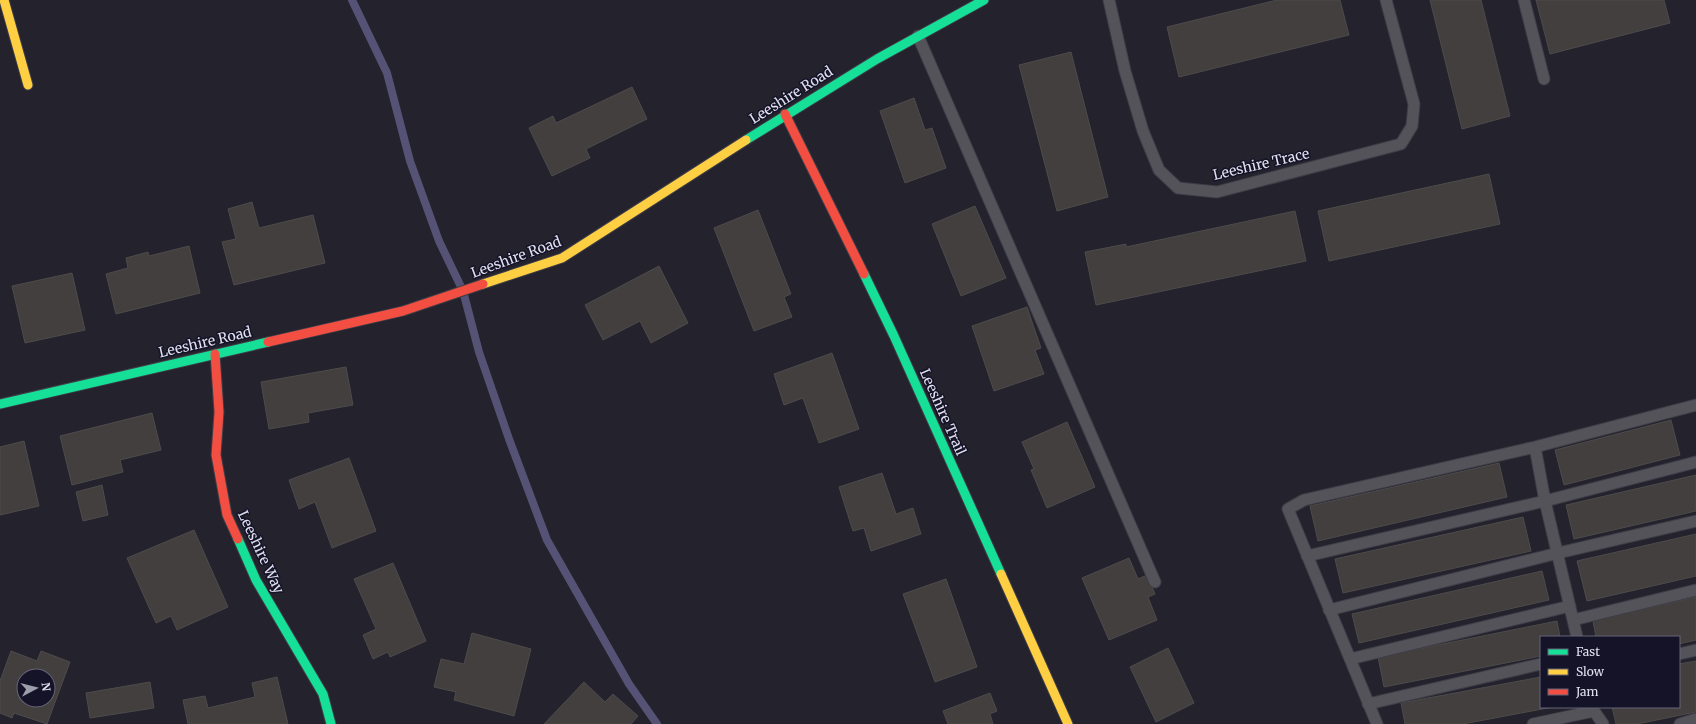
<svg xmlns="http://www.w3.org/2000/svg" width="1696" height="724" viewBox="0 0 1696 724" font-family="Merriweather,serif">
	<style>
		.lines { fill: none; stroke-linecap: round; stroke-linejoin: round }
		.stream { stroke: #555275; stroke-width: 8 }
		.building { fill: #423f3e; stroke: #4e4b4b; fill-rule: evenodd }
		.lane-casing { stroke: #3e3d47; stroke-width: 13 }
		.fast-casing { stroke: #3e3d47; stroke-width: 11 }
		.slow-casing { stroke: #3e3d47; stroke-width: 11 }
		.jam-casing { stroke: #3e3d47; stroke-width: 11 }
		.lane { stroke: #545359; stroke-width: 11 }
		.fast { stroke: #16e098; stroke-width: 9 }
		.slow { stroke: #ffcf43; stroke-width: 9 }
		.jam { stroke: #f24e42; stroke-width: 9 }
		.labels { text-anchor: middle; stroke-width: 3; stroke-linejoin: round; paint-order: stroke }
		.street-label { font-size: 14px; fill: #e0e0ef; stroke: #151328 }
	</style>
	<rect width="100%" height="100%" fill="#23222d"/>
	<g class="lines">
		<path class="stream" d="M352,0L387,73L410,161L439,241L463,291L479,352L509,439L547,540L629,684L657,724"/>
	</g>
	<path class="building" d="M1277,0H1340L1349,35L1179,77L1167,27Z
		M1430,0H1481L1510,116L1462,129Z
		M1536,0H1664L1670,23L1550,54Z
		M1071,52L1108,197L1057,211L1019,65Z
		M632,87L647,119L586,149L590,158L552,176L529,128L553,116L556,123Z
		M914,98L925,130L932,128L946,168L905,183L880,111Z
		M1489,174L1500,224L1329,261L1318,211Z
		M252,202L259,228L313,215L325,263L234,285L222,242L236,239L228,209Z
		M975,206L1006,278L961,296L932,224Z
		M758,210L791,294L784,297L792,317L754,331L714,228Z
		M1295,211L1306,261L1096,305L1085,252L1126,244V247Z
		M189,246L200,293L116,314L106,274L128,268L126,258L148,252L149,256Z
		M659,266L688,323L651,343L640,321L603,340L585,305Z
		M72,273L85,330L25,343L12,286Z
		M1027,307L1041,348L1035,350L1044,374L994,391L972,326Z
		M832,353L859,429L819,443L803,398L784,405L774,374Z
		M346,367L353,405L308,413L309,422L269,429L261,382Z
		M152,413L161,450L120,460L123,472L72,485L60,436Z
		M1671,420L1680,455L1564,485L1555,450Z
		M1067,422L1095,487L1047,508L1031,470L1034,469L1022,442Z
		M24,441L39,506L0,515V447Z
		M349,458L376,531L332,548L315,502L299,509L289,480Z
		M1499,463L1507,497L1318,541L1310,506Z
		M882,473L896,514L913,508L921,534L871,551L864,528L853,531L839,487Z
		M1696,475V511L1574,539L1566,505Z
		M102,485L108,515L83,521L76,492Z
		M1523,517L1531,551L1343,593L1335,559Z
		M194,530L228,607L177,630L171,616L156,623L127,558Z
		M1696,534V576L1587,601L1577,561Z
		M1129,558L1138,579L1147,575L1155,594L1148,597L1157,620L1109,640L1082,578Z
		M393,563L426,641L390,657L388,652L373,659L363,635L376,629L354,579Z
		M1542,571L1549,600L1359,643L1352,614Z
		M946,579L977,667L935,682L903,594Z
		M1696,597V640L1679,644V637H1596L1593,621Z
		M1557,621L1560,637H1541V656L1384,687L1378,657Z
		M472,633L531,649L514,716L454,700L456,692L434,687L441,659L464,664Z
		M1168,648L1194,703L1156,722L1130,667Z
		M11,651L37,661L41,651L70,662L47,724L14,713L12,718L0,713V681ZM24,676H48V700H24Z
		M1696,661V712L1637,724H1616L1612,707H1679V664Z
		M277,677L288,724H188L183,700L205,696L208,708L255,697L252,683Z
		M1541,677V707H1553L1463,724H1405L1401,703Z
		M150,682L154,708L90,718L86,693Z
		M584,682L605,702L613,694L638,716L631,724H544Z
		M990,693L997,711L990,714L993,724H948L943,711Z"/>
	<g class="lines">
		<g class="lane-casing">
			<path id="lane" d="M1109,0L1125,71L1143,131L1159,170L1178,188L1217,192L1401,144L1412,126L1414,104L1386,0
				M1524,0L1544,79
				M918,36L1155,582
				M1535,447L1696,405
				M1307,556L1545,501L1696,462
				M1329,610L1558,553L1696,521
				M1573,620L1696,590
				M1679,654L1696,650
				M1350,659L1570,606
				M1368,704L1541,664
				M1594,711L1603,724
				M1377,724L1288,509L1304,500L1535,447L1545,501L1577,637
				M1533,724L1594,711L1593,707
				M1680,724L1696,719"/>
		</g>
		<g class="fast-casing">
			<path id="fast" d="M746,140L877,59L984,0
				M864,274L894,336L1001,574
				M0,404L268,342
				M238,539L256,580L323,694L331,724"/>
		</g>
		<g class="slow-casing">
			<path id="slow" d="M4,0L28,85
				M483,284L562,258L746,140
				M1001,574L1068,724"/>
		</g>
		<g class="jam-casing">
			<path id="jam" d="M785,114L864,274
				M268,342L403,311L483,284
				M215,354L219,412L216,455L227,515L238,539"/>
		</g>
		<use href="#lane" class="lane"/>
		<use href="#fast" class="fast"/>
		<use href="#slow" class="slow"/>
		<use href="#jam" class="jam"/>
	</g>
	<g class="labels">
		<g class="street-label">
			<text transform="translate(791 95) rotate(-32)" y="5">Leeshire Road</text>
			<text transform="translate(1261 164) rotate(-13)" y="5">Leeshire Trace</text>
			<text transform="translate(516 257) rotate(-20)" y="5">Leeshire Road</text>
			<text transform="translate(205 342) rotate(-13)" y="5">Leeshire Road</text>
			<text transform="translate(943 412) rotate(66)" y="5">Leeshire Trail</text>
			<text transform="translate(261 552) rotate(65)" y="5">Leeshire Way</text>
		</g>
	</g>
	<rect x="1540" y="636" width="140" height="72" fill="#151328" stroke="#666578"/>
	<rect x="1548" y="649" width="20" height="6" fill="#16e098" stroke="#666578"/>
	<text x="1576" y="656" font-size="12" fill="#e0e0ef">Fast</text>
	<rect x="1548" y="669" width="20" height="6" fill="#ffcf43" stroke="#666578"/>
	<text x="1576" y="676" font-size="12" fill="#e0e0ef">Slow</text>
	<rect x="1548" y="689" width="20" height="6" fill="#f24e42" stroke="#666578"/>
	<text x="1576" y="696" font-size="12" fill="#e0e0ef">Jam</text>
	<g transform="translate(36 688) rotate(83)"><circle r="19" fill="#151328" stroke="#666578"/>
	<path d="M0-3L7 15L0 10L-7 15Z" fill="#9e9eab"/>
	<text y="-6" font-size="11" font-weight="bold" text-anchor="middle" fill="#e0e0ef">N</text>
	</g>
</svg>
